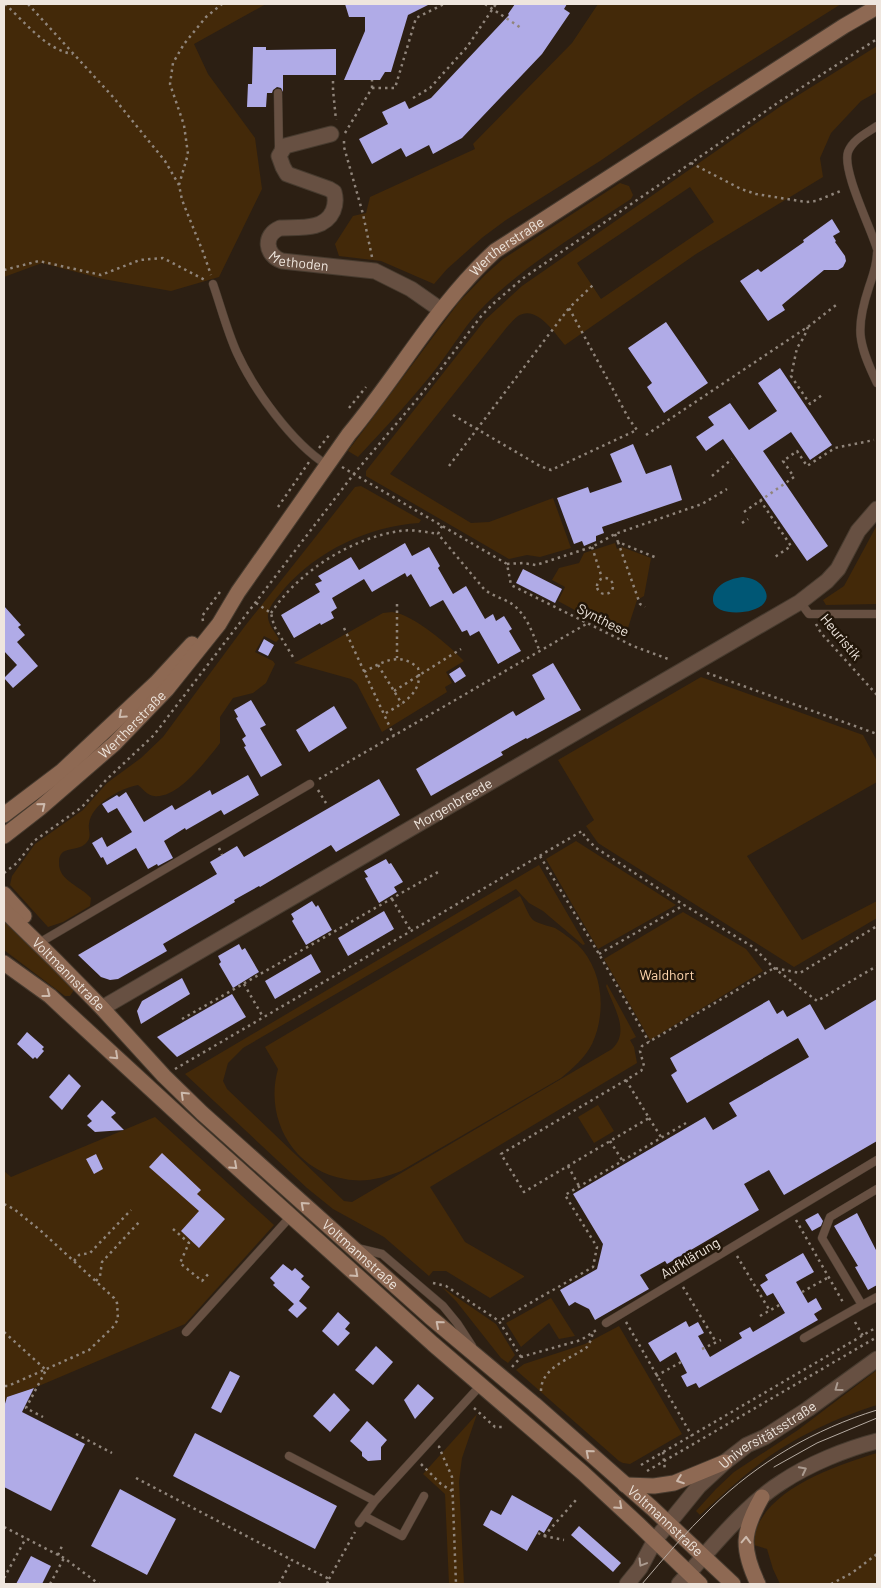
<svg xmlns="http://www.w3.org/2000/svg" width="881" height="1588" viewBox="0 0 881 1588" font-family="Barlow,sans-serif">
	<style>
		.green { fill: #432909; fill-rule: evenodd }
		.water { fill: #005775 }
		.building { fill: #b0abe7 }
		.lines { fill: none; stroke-linecap: round; stroke-linejoin: round }
		.lane-casing { stroke: #473b2f; stroke-width: 9 }
		.street-casing { stroke: #473b2f; stroke-width: 17 }
		.secondary-casing { stroke: #473b2f; stroke-width: 17 }
		.path { stroke: #90857b; stroke-width: 2.5; stroke-dasharray: 2.5 4; stroke-linecap: butt }
		.lane { stroke: #675042; stroke-width: 8 }
		.street { stroke: #675042; stroke-width: 15 }
		.secondary { stroke: #8e6953; stroke-width: 15 }
		.tram { stroke: #b5aba2; stroke-width: 1 }
		.oneway { stroke: #cdbaad }
		.oneway2 { stroke: #ab9b90 }
		.labels { text-anchor: middle; stroke-width: 5; stroke-linejoin: round; paint-order: stroke }
		.street-label { font-size: 14px; fill: #efe6de; stroke: #221609 }
		.park-label { font-size: 14px; fill: #fed5ad; stroke: #221609 }
	</style>
	<rect width="100%" height="100%" fill="#2c1f13"/>
	<path class="green" d="M4,4H266L194,44L208,74L255,138L262,189L219,277L171,291L103,279L42,263L4,277Z
		M598,4H841L698,94L600,161L506,220L483,237L447,269L434,284L381,261L339,256L335,244L353,216L366,213L370,197L475,149L473,144L572,43Z
		M877,46V92L861,101L831,133L820,158L823,177L696,254L565,345C555,334 537,304 518,316C514,319 510,324 507,327L390,474L471,523L489,522L553,498L571,548L540,557L527,555L509,559L366,476V471L485,320L522,286L781,106ZM690,187L714,222L601,299L577,263Z
		M620,183L629,186L633,195L631,199C581,232 527,263 484,306C468,321 452,348 438,366C413,398 385,428 358,457L348,451L459,302L486,274L503,259Z
		M361,486L421,520L419,523C369,526 317,551 284,589C278,597 269,605 268,615C267,623 275,632 279,639L276,642L264,636L255,652L273,661L275,664L266,683L253,693L233,698L220,717V743L217,747C204,763 177,799 154,796C147,795 143,789 138,785C121,788 91,804 89,824C88,830 92,836 87,842C79,853 59,844 59,862C58,881 81,886 91,898L90,906L63,922L48,927L10,885L12,876L35,844L83,810L107,783L141,758L163,737L245,626L355,487Z
		M877,525V604L826,605L823,600L844,586Z
		M615,543L617,549L622,547L651,558L644,596L637,600L625,637L558,601L565,587L552,580L559,568L579,563L584,553Z
		M392,612C413,614 450,646 464,661L446,672L452,683L445,687L447,692L382,732L357,684L351,679L294,663L383,613Z
		M701,677L863,735L877,761V782L747,856L802,940L877,901V918L794,967L598,843L586,826L594,820L558,760Z
		M576,841L676,905L598,949L546,859Z
		M539,865L585,944L583,945L543,911L529,903L516,889L243,1048L228,1063L223,1081L227,1089L344,1201L352,1202L612,1049C631,1032 613,1006 606,986L607,984L636,1037L630,1040L634,1047L637,1063L430,1187L465,1242L524,1276V1277L490,1298L446,1271H433L429,1276L384,1237L333,1209L307,1188L185,1074Z
		M520,896C524,903 528,915 533,920C539,924 549,926 555,928C562,932 571,939 577,944C603,969 607,1012 592,1044C585,1058 573,1068 561,1078L401,1171C383,1178 365,1183 345,1179C293,1170 264,1118 278,1069L265,1047Z
		M683,912L746,949L763,971L650,1040L604,959Z
		M4,920L72,985L74,990L70,996H65L4,950Z
		M598,1105L614,1131L594,1143L578,1117Z
		M155,1117L274,1225L185,1324L34,1388L7,1397L4,1406V1171L11,1177Z
		M442,1287L496,1324L515,1355L508,1363L501,1358L456,1301Z
		M551,1298L575,1336L559,1339L549,1323L521,1347L506,1323Z
		M619,1326L682,1434L630,1464L623,1463L619,1461L516,1370L524,1364L585,1344Z
		M877,1370V1405C838,1417 790,1439 758,1465C738,1480 719,1498 700,1515L696,1511L716,1489L734,1472L798,1430Z
		M477,1414L462,1458L459,1482L464,1584H449L445,1494L423,1474Z
		M877,1453V1584H780L773,1569L767,1549L754,1545C755,1540 754,1534 756,1530C771,1487 838,1465 877,1453Z"/>
	<path class="water" d="M743,577C751,578 758,580 763,587C783,614 715,621 713,601C712,585 731,578 743,577Z"/>
	<path class="building" d="M345,4H430L408,15L391,72H385L380,80H344L365,31V17H349Z
		M515,4H567L564,9L570,13L542,54L462,138L433,154L429,145L406,157L401,148L372,164L359,139L388,124L382,112L405,101L409,109L431,98L509,15L508,14Z
		M253,47H266V50L336,49V75H283V92L281,88L277,87L273,90L272,93H267L266,107H247L248,84H252Z
		M832,219L840,232L833,236L836,241L835,242L845,256L846,261L843,267L838,270H824L782,305L785,310L768,321L740,281L758,269L761,272L804,242L803,240Z
		M666,322L708,383L664,413L647,387L652,383L628,348Z
		M780,368L832,445L810,460L791,432L763,451L828,546L807,561L723,439L706,451L696,437L714,425L708,417L730,403L749,430L777,411L758,383Z
		M633,444L646,474L671,465L682,500L602,527L604,533L596,536V541L584,546L582,541L574,544L557,498L588,487L590,493L622,482L610,454Z
		M405,543L412,556L429,547L440,566L438,568L453,594L466,586L485,619L493,614L496,621L504,616L512,629L509,631L521,651L498,664L479,631L470,636L467,630L462,632L443,600L430,607L411,574L407,577L405,573L372,592L364,579L332,598L337,608L331,612L334,618L321,625L320,623L294,638L281,615L320,592L315,584L322,581L318,576L351,557L359,570Z
		M523,569L562,589L555,603L516,583Z
		M4,606L21,625L18,627L25,635L17,642L38,666L13,688L4,678L17,665L4,651Z
		M264,639L274,645L268,656L258,651Z
		M553,663L581,710L527,739L526,738L501,752L503,755L431,796L416,769L513,711L516,716L545,699L532,675Z
		M460,667L466,676L455,683L449,674Z
		M251,700L266,725L260,728L282,765L261,777L244,747L246,746L242,739L246,736L236,718L238,717L234,710Z
		M334,706L347,728L309,752L296,730Z
		M248,775L259,795L224,815L221,810L186,830L185,828L164,841L173,858L158,866L157,864L148,869L136,848L107,865L103,857L101,858L92,843L102,837L107,847L132,832L117,808L108,813L102,804L117,795L119,797L126,792L144,822L172,805L175,810L210,790L212,795Z
		M379,779L400,815L336,852L331,845L260,887L259,886L234,900L235,902L163,944L167,951L118,979L110,980L101,977L78,955L217,874L210,862L237,846L244,857Z
		M386,859L389,864L391,863L403,882L394,887L397,892L379,903L365,878L368,877L364,871Z
		M312,901L316,907L318,905L332,930L306,945L292,921L294,919L291,914Z
		M384,911L394,929L348,956L338,938Z
		M239,944L242,950L245,948L259,972L233,988L219,964L221,962L218,956Z
		M311,954L321,972L275,999L265,981Z
		M182,978L190,994L141,1024L137,1011L142,1001Z
		M232,994L246,1017L177,1057L157,1037Z
		M877,999V1141L784,1195L769,1170L744,1184L759,1210L667,1264L665,1261L640,1275L649,1289L595,1320L589,1309L575,1302L569,1306L560,1290L597,1269L603,1244L573,1194L705,1117L713,1130L737,1116L729,1103L809,1057L798,1038L687,1103L671,1075L677,1071L670,1058L769,1000L777,1014L783,1010L787,1017L810,1004L825,1030Z
		M27,1032L44,1047L42,1049L44,1051L37,1059L35,1057L33,1059L17,1044Z
		M69,1074L81,1086L62,1110L49,1097Z
		M102,1100L116,1113L111,1117L124,1130L95,1132L87,1125L92,1121L87,1116Z
		M162,1153L201,1190L197,1194L225,1219L199,1248L181,1231L199,1211L149,1167Z
		M96,1154L103,1169L94,1174L86,1159Z
		M818,1213L823,1221L821,1226L812,1231L805,1220Z
		M857,1213L877,1252V1285L868,1290L855,1267L858,1266L834,1226Z
		M803,1253L814,1272L796,1282L808,1303L816,1298L822,1309L814,1314L818,1320L699,1388L696,1383L687,1387L681,1376L687,1373L676,1352L660,1362L648,1343L686,1321L689,1327L698,1322L704,1333L698,1336L710,1357L742,1338L739,1333L750,1327L753,1332L785,1313L773,1293L767,1296L760,1285L768,1280L765,1275Z
		M283,1264L292,1271L295,1268L304,1276L301,1279L310,1287L299,1301L307,1308L297,1318L288,1310L294,1304L273,1285L275,1283L270,1278Z
		M338,1312L350,1323L345,1329L350,1333L338,1346L322,1331Z
		M376,1346L393,1362L373,1385L355,1370Z
		M230,1371L240,1376L221,1413L211,1408Z
		M418,1384L434,1398L415,1419L404,1400Z
		M34,1388L22,1412L85,1444L51,1511L4,1487V1407L7,1397Z
		M334,1393L350,1410L330,1432L313,1416Z
		M367,1421L387,1440L381,1447V1460L368,1461L362,1456V1452L350,1441Z
		M195,1433L337,1506L315,1549L173,1476Z
		M120,1489L176,1519L147,1575L91,1546Z
		M512,1495L553,1518L544,1533L539,1530L527,1551L483,1525L491,1510L501,1515Z
		M579,1526L621,1563L613,1572L571,1535Z
		M31,1556L51,1566L42,1584H16Z"/>
	<g class="lines">
		<g class="lane-casing">
			<path id="lane" d="M278,93L279,151
				M877,126C867,133 853,139 848,152C842,171 871,228 877,249
				M877,253C877,265 873,275 869,287C855,329 858,343 877,383
				M213,284C221,307 227,331 237,353C254,390 292,443 327,465
				M800,602L809,614H877
				M39,943L310,784
				M877,1189L830,1217L822,1238L862,1305L877,1297
				M357,1248L382,1254L443,1306L457,1323L472,1346
				M606,1323L877,1160
				M186,1332L291,1216
				M804,1338L862,1305
				M289,1456L375,1501
				M364,1516L402,1536L424,1496
				M359,1523L375,1501L480,1386"/>
		</g>
		<g class="street-casing">
			<g id="street">
				<path id="s1" d="M331,134L285,146L279,156L283,167L287,174L329,189L334,192C336,199 336,204 333,211C324,231 299,227 280,228C263,235 265,255 282,261L375,271L411,289L441,310"/>
				<path id="s2" d="M102,1008L800,602L827,581L838,569L858,531L877,509"/>
				<path id="s3" d="M627,1584L640,1568L655,1540L668,1524L699,1486L725,1462L747,1445L765,1437L808,1409L877,1359"/>
				<path d="M679,1584C709,1551 745,1505 782,1482C809,1464 846,1449 877,1441"/>
			</g>
		</g>
		<g class="secondary-casing">
			<g id="secondary">
				<path d="M4,815L62,771L156,683L192,644"/>
				<path id="s4" d="M4,836L40,808L114,744L167,689L219,624L238,592L349,434C399,374 437,304 495,251L844,26L877,7"/>
				<path d="M4,894L24,916"/>
				<path id="s5" d="M4,910L56,961L102,1008L164,1076L202,1113L430,1317L534,1404L652,1508L733,1584"/>
				<path d="M4,963L50,996L66,1011L192,1127L433,1344L583,1473L638,1524L700,1584"/>
				<path d="M625,1485L654,1486L674,1483L725,1462"/>
				<path d="M758,1584C741,1548 742,1532 762,1497"/>
			</g>
		</g>
		<path class="path" d="M5,4C25,22 46,50 73,54
			M28,4L113,97L165,161L179,185L182,200L203,252L211,275
			M485,4L521,28
			M333,81V90L336,120
			M372,88H395L416,18L444,4
			M372,88V80
			M413,98L430,88L467,47L496,4
			M345,133L372,88
			M344,141V147L363,214L372,257
			M691,163L741,189L756,194L806,202L816,201L843,190
			M179,185L188,154L184,125L170,84L173,63L184,44L206,17L222,4
			M4,270L39,261L101,275L140,260L163,258L205,280
			M808,327L804,337L797,348L791,376L810,404L822,395
			M349,408L366,387
			M453,415L540,466L551,470L637,430L629,419L569,308L593,285
			M646,435L809,326L836,305
			M319,448L330,434
			M449,466L569,308
			M342,467L507,564L511,585L633,646L671,660
			M712,476L732,459
			M760,500L791,546L775,557
			M278,507L309,462
			M744,512L794,477L783,461L797,451L807,466L835,448L874,440
			M742,523L748,519
			M442,526L438,534L484,589C492,596 503,598 512,604C527,615 533,634 540,652
			M615,534L618,542L657,558
			M618,542L640,604L645,607
			M592,547L602,578
			M507,564L523,563L536,565L592,547L615,534L702,504L727,489
			M597 586a8 8 0 1 1 16 0a8 8 0 1 1-16 0Z
			M256,603L271,613L274,626L293,657
			M397,604V658
			M271,613C298,572 351,538 400,531C413,529 426,532 438,534
			M203,621L202,616L220,592
			M816,624L821,633L877,695
			M344,628L394,736
			M378,665L402,704
			M364,672C382,662 400,651 418,668C424,693 402,704 384,714
			M707,673L877,734
			M394,691L461,649
			M319,779L588,623
			M318,790L326,803
			M219,848L222,855
			M540,856L599,954L649,1042
			M4,873L17,863L34,841L82,807L106,780L154,735L353,475L424,391L482,315L494,303L522,279L691,163L779,102L877,39
			M392,899L411,931
			M599,954L684,905
			M244,984L263,1017
			M182,1019L438,872
			M175,1069L582,831L585,837L596,848L684,905L753,947L774,968L817,1001L877,966
			M626,1080L649,1118L524,1192L501,1154L626,1080L641,1071L644,1066L640,1051L642,1046L774,968L800,973L877,926
			M649,1118L661,1137
			M610,1141L622,1160
			M568,1166L579,1186
			M4,1204L14,1209L41,1231L114,1298L117,1303L118,1319L114,1326L89,1350L8,1386H4
			M796,1220L844,1304
			M173,1229L189,1243L180,1263L202,1281L210,1272
			M737,1256L770,1311
			M74,1261L79,1255L90,1253L131,1210
			M96,1281L100,1276L102,1262L141,1220
			M433,1283L446,1286L499,1321
			M683,1287L716,1342
			M802,1292L829,1277
			M760,1316L781,1304
			M626,1322L692,1436
			M855,1322L863,1336
			M4,1332L46,1370L26,1408L43,1417
			M702,1349L721,1340
			M521,1357L499,1321L593,1267L597,1247L565,1195L686,1123
			M512,1367L521,1357L581,1340L598,1329
			M656,1376L683,1361
			M541,1391C541,1367 571,1359 587,1347L591,1340L593,1332
			M474,1408L495,1427H502
			M76,1434L112,1453
			M440,1446L439,1447L452,1477L456,1584
			M663,1452L665,1471
			M421,1464L441,1484L452,1491
			M641,1465L877,1327
			M647,1471L877,1337
			M136,1478L292,1560
			M4,1527L64,1558L99,1584
			M538,1533L544,1536L576,1500
			M544,1536L564,1540
			M58,1555L62,1546
			M4,1578L26,1538
			M329,1579L355,1532
			M50,1584L64,1558
			M279,1584L292,1560L329,1579L327,1584
			M831,1584L852,1573L877,1554"/>
		<use href="#lane" class="lane"/>
		<use href="#street" class="street"/>
		<use href="#secondary" class="secondary"/>
		<path class="tram" d="M774,1467L817,1443L877,1418
			M642,1584C664,1558 686,1532 711,1508C758,1462 815,1429 877,1410"/>
	</g>
	<defs><path id="oneway-chevron" d="M-2-3.5L2.5 0L-2 3.5" fill="none" stroke-width="1.6" stroke-linecap="round" stroke-linejoin="round" transform="scale(1.25)"/></defs>
	<g class="oneway">
		<use href="#oneway-chevron" transform="translate(122 715) rotate(138)"/>
		<use href="#oneway-chevron" transform="translate(42 806) rotate(-39)"/>
		<use href="#oneway-chevron" transform="translate(47 994) rotate(37)"/>
		<use href="#oneway-chevron" transform="translate(115 1056) rotate(43)"/>
		<use href="#oneway-chevron" transform="translate(184 1095) rotate(-136)"/>
		<use href="#oneway-chevron" transform="translate(234 1166) rotate(42)"/>
		<use href="#oneway-chevron" transform="translate(304 1205) rotate(-138)"/>
		<use href="#oneway-chevron" transform="translate(355 1274) rotate(42)"/>
		<use href="#oneway-chevron" transform="translate(439 1324) rotate(-139)"/>
		<use href="#oneway-chevron" transform="translate(589 1453) rotate(-139)"/>
		<use href="#oneway-chevron" transform="translate(680 1480) rotate(160)"/>
		<use href="#oneway-chevron" transform="translate(619 1506) rotate(42)"/>
		<use href="#oneway-chevron" transform="translate(746 1540) rotate(-88)"/>
	</g>
	<g class="oneway2">
		<use href="#oneway-chevron" transform="translate(838 1388) rotate(144)"/>
		<use href="#oneway-chevron" transform="translate(803 1470) rotate(-27)"/>
		<use href="#oneway-chevron" transform="translate(642 1563) rotate(121)"/>
	</g>
	<g class="labels">
		<g class="street-label">
			<text dy="5" stroke="none"><textPath href="#s4" startOffset="780">Wertherstraße</textPath></text>
			<text dy="5" stroke="none"><textPath href="#s1" startOffset="269">Methoden</textPath></text>
			<text transform="translate(603 620) rotate(27)" y="5">Synthese</text>
			<text transform="translate(841 637) rotate(50)" y="5">Heuristik</text>
			<text dy="5" stroke="none"><textPath href="#s4" startOffset="170">Wertherstraße</textPath></text>
			<text dy="5" stroke="none"><textPath href="#s2" startOffset="406">Morgenbreede</textPath></text>
			<text dy="5" stroke="none"><textPath href="#s5" startOffset="91">Voltmannstraße</textPath></text>
			<text dy="5" stroke="none"><textPath href="#s5" startOffset="496">Voltmannstraße</textPath></text>
			<text transform="translate(690 1258) rotate(-31)" y="5">Aufklärung</text>
			<text dy="5" stroke="none"><textPath href="#s3" startOffset="208">Universitätsstraße</textPath></text>
			<text dy="5" stroke="none"><textPath href="#s5" startOffset="901">Voltmannstraße</textPath></text>
		</g>
		<g class="park-label">
			<text x="667" y="980">Waldhort</text>
		</g>
	</g>
	<rect width="881" height="1588" fill="none" stroke="#efe6de" stroke-width="10"/>
</svg>
